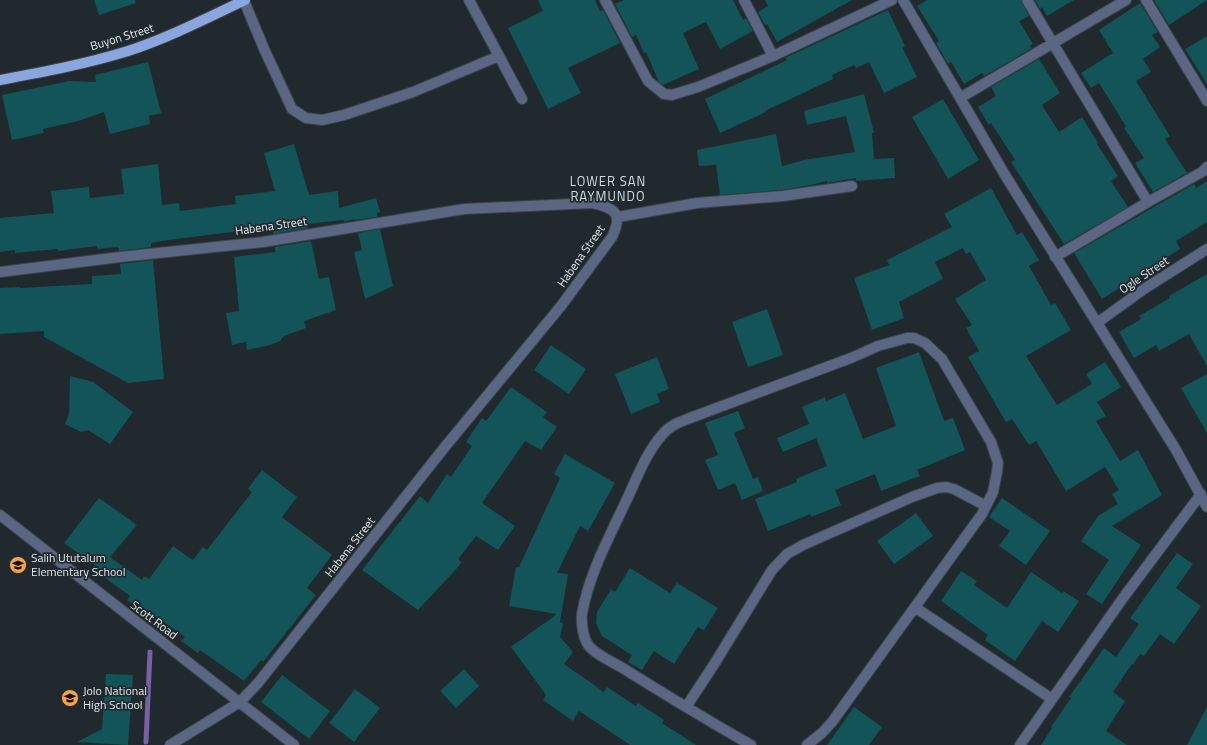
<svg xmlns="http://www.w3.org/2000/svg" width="1207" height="745" viewBox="0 0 1207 745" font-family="'Titillium Web',sans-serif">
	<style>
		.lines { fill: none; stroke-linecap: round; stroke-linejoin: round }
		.stream { stroke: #7860a4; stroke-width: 5 }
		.building { fill: #125457 }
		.minor-casing { stroke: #3b4448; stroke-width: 12 }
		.major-casing { stroke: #3b4448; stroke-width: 12 }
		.minor { stroke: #5a6682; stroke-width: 10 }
		.major { stroke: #8ba5de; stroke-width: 10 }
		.labels { text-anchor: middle; stroke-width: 3.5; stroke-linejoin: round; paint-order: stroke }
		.street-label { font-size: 12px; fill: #e2e8eb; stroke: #20292e }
		.poi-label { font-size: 12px; fill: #e2e8eb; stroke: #20292e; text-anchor: start }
		.neighbourhood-label { font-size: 13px; letter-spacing: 1px; fill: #d1dce2; stroke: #20292e }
	</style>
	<rect width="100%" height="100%" fill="#20292e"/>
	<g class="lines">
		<path class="stream" d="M146,742L150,652"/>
	</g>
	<path class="building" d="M94,0H135L136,3L99,15Z
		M538,0H595L600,11L603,10L620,43L568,68L581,93L548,109L508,28L543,11Z
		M624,0H733L743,20L746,18L753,31L720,49L706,22L683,33L699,69L663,85L659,82L646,52L644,53L636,35L632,37L615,4Z
		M765,0H852L777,42L767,24L765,25L758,12L768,6Z
		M927,0H1021L1029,16L1019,21L1033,44L1030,45L1032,48L984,76L982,73L964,84L951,62L948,64L936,43L939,41L917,6Z
		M1035,0H1074L1047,16L1042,7L1040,9Z
		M1154,0H1207L1169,25Z
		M1140,3L1158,32L1152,35L1160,47L1143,59L1151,72L1136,81L1170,136L1165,139L1187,173L1153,192L1135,163L1144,158L1124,128L1126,127L1116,110L1099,83L1091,88L1081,73L1113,53L1099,30Z
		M888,10L905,46L902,47L917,77L884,93L869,62L856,68L854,65L832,75L833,79L765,111L766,112L720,133L705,99L787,60L785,58Z
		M1207,36V84L1185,49Z
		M1039,59L1060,93L1042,105L1059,132L1082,117L1098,143L1097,144L1118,176L1111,181L1128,207L1064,244L1011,162L1015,160L991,123L989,125L978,107L996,96L991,87Z
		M148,62L161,113L149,116L150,124L110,134L104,112L78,121L43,129L44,133L12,140L2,95L69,81L96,82L95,75Z
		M864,94L874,133H872L874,159L894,158L895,178L856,181V178L827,183V181L811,185L782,190L720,195L716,165L699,166L697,150L776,134L782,166L804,160L855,152L846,116L807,125L804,111Z
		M943,99L979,160L948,179L912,117Z
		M294,144L309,195L338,191L339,208L376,198L380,212L377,213V217L355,220V219L344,222V220L307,224L308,228L273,234L272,227L168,240L151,243V247L119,251L118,247L97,249V246L58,251V249L15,253V250L0,252V218L54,213L51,191L89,187L90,198L124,194L121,169L158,164L162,205L179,203L180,211L236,204L235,196L275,191L264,153Z
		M1207,181V222L1176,241L1180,249L1102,299L1074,253L1194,184L1196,188Z
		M991,188L1017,235L1022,232L1039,260L1029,266L1051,305L1055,303L1071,330L1026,356L1057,405L1092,384L1086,374L1105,362L1121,387L1097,402L1106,416L1096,421L1120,461L1138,450L1162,495L1112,526L1141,545L1102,604L1086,594L1109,560L1081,541L1098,516L1118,504L1112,494L1119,490L1105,467L1066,491L1036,441L1029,445L1012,419L1006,422L968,357L979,351L966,328L972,325L955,299L986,280L970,252L966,254L963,248L935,262L943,279L899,302L904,318L872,330L854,278L889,265L887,260L952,227L944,214Z
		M380,229L393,286L365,299L354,252L362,250L358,233Z
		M311,241L319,279L329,277L336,310L304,321L306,328L284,336L280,341L270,345L247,350L246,342L232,345L226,313L239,311L234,257L275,252V247Z
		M153,260L164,379L128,383L44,337V331L0,334V288L20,287V288L92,284V276L121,274L120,264Z
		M1207,274V366L1189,334L1159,351L1156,345L1134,358L1119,332L1141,319L1139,316L1170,298L1169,296Z
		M767,309L783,355L748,367L732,322Z
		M551,345L586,369L569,394L534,370Z
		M919,352L944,421L953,418L965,450L917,470L920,476L881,491L875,474L835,490L841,505L811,517L810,514L768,531L755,499L797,482L796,479L827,466L816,438L783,452L777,438L809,424L802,407L825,397L826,401L845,393L863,439L896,426L876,368Z
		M657,357L669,389L657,394L660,402L631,414L615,374Z
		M1207,374V433L1181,388Z
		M70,376L93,382L133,412L110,444L88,430L81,432L65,424L69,414Z
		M511,387L547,412L543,417L557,427L541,450L525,441L482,503L515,526L498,550L476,536L458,559L462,562L458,567L418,610L362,570L420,496L428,503L447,474L451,477L472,446L466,442L482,418L486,421Z
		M738,411L745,428L734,433L753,479L758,477L763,491L742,500L735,483L718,490L705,460L718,455L705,423Z
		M565,454L615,483L588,531L580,526L557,573L568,574L560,622L563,624L560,637L573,652L564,664L604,692L607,687L636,706L638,703L664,720L662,723L696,745H630L579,711L573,721L543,700L546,695L511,647L557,614L509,606L516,567H519L560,478L554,474Z
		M262,470L297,497L282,517L332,555L307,588L316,595L263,662L261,660L244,681L200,650L198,653L181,641L185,637L147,610L145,613L127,600L130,596L101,575L103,571L64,543L99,498L137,525L110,557L142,580L144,576L149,579L173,546L193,560L203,547L207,550L252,492L248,489Z
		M1002,498L1050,531L1026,565L999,546L1010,531L989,517Z
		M916,513L933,536L894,564L877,541Z
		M1177,553L1193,564L1176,588L1201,606L1174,644L1160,634L1144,656L1140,654L1133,665L1132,664L1113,692L1125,701L1106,731L1127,745H1041L1052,728L1051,727L1071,698L1069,697L1104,648L1116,657L1139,624L1130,618Z
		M630,568L670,593L677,583L718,608L704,630L698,627L674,664L654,651L642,670L628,662L632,655L602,636L596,623L597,612L611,589L615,592Z
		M961,571L977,581L974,585L1007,608L1031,572L1062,593L1063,591L1079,601L1058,632L1042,621L1015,661L985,640L988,635L941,601Z
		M464,669L479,686L456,708L440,691Z
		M106,674L133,675L128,745L77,742L102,729Z
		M282,675L330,711L309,739L261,702Z
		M355,689L380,708L354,742L329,723Z
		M854,707L882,727L869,745H827Z
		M1207,707V745H1187Z"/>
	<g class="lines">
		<g class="minor-casing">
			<path id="minor" d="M469,0L522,99
				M605,0L648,81L664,94L672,95L698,87L773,56L892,0
				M744,0L773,56
				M903,0L1005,175L1176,450L1207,507
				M1027,0L1148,202
				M1146,0L1207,101
				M244,1L265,51L292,109L306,118L322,120L344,115L413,92L499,56
				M960,98L1126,0
				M618,217L697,203L783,196L852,186
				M1055,257L1148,202L1202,172L1207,167
				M0,272L120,257L263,242L464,209L592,203C616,208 623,214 612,237L561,306L444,448L258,683L240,702L170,745
				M1097,323L1144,289L1207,249
				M0,515L294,745
				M916,608L1052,699
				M686,707L713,666L772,570L787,554L803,545L912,497L937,488L946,487L954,489L986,506
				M751,745C707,720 664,694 621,667C612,662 591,652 587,643C583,636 581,622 582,614C589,573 610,536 627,499C637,478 646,453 662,435C669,426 679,422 690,418L851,358L878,346L907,338H914L925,343L942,359L991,442L998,463L997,472L993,492L982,514L832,722L822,733L807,745
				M1020,745L1123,598L1201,494"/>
		</g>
		<g class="major-casing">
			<path id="major" d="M0,80C43,72 86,64 128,51C168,38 207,18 245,0"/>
		</g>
		<use href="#minor" class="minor"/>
		<use href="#major" class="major"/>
	</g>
	<defs>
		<g id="school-disc" transform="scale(0.9)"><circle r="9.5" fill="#f6a247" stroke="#20292e"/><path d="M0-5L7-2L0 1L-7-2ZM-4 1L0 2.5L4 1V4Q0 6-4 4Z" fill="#111"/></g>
	</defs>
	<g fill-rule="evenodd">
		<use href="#school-disc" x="18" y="565"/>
		<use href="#school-disc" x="70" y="698"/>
	</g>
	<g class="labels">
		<g class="street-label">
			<text transform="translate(122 37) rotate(-17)" y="4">Buyon Street</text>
			<text transform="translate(271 226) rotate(-8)" y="4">Habena Street</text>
			<text transform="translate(581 256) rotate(-55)" y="4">Habena Street</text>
			<text transform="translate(1144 275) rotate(-34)" y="4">Ogle Street</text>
			<text transform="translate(350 547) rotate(-52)" y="4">Habena Street</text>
			<text transform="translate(154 620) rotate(37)" y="4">Scott Road</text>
		</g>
		<g class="poi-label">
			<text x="31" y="562">Salih Ututalum<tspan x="31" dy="14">Elementary School</tspan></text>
			<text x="83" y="695">Jolo National<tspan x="83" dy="14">High School</tspan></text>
		</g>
		<g class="neighbourhood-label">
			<text x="608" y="186">LOWER SAN<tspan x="608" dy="15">RAYMUNDO</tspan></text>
		</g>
	</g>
</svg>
